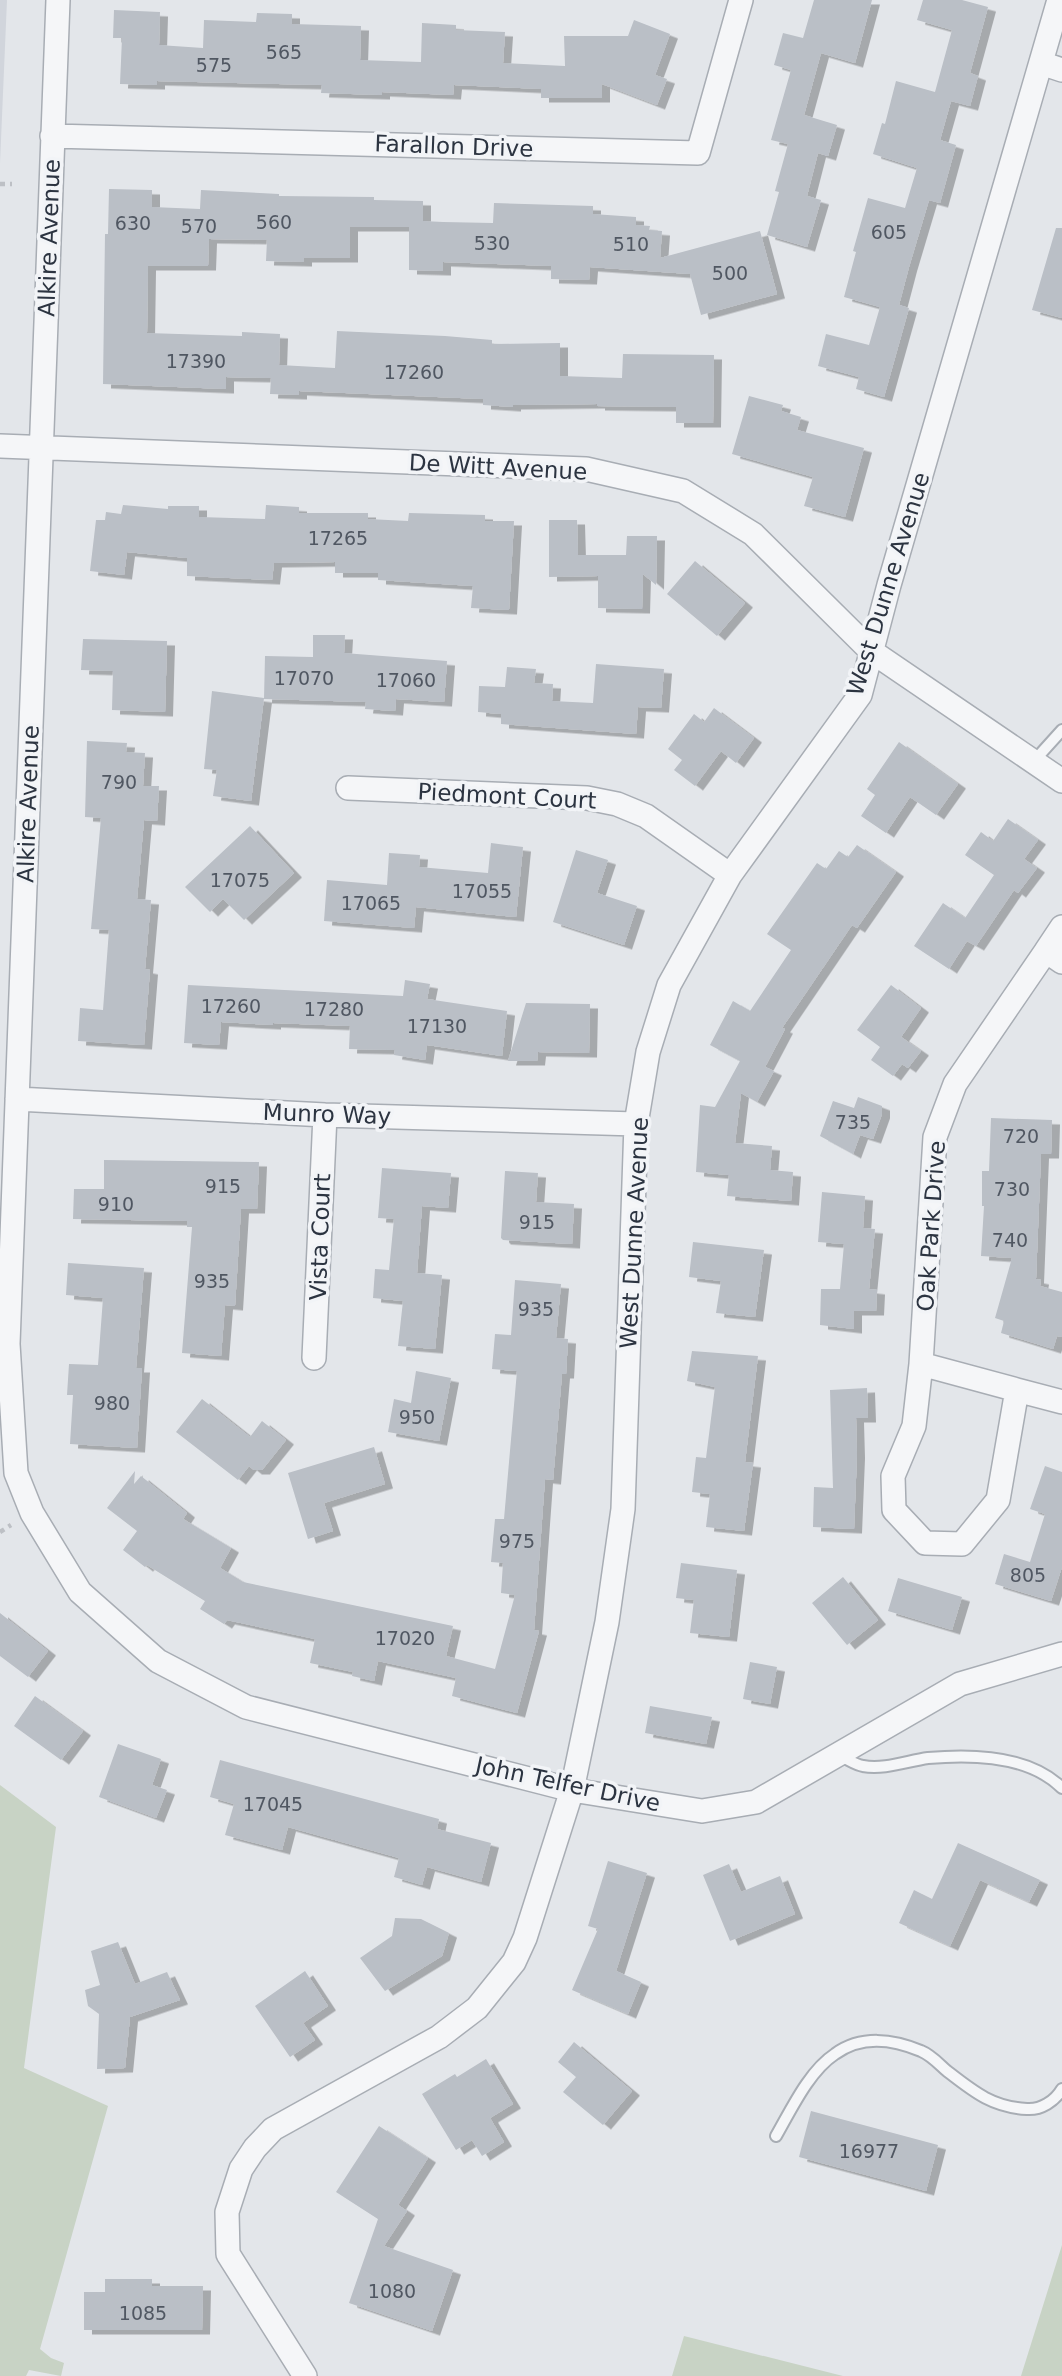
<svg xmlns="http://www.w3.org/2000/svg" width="1062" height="2376" viewBox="0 0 1062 2376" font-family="'DejaVu Sans',sans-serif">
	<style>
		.built { fill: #d1d5dc }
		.green { fill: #c8d3c5 }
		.building { fill: #babfc6; filter: url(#shadow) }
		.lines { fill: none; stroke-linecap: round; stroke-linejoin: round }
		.lane-casing { stroke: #a8adb4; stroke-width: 14 }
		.street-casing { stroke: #a8adb4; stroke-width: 26 }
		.path { stroke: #bdc0c5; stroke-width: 4.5; stroke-dasharray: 5 5; stroke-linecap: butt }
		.lane { stroke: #f5f6f8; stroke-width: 10 }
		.street { stroke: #f5f6f8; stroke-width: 23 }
		.labels { text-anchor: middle; stroke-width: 7; stroke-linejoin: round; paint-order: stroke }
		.number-label { font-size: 19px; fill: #505762 }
		.street-label { font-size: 23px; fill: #2c3441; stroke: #f2f4f7 }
	</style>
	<defs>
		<filter id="shadow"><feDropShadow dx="8" dy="4.5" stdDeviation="0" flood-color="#0004"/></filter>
	</defs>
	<rect width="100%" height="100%" fill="#e3e6ea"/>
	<path class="built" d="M0,0H7L0,163Z"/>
	<path class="green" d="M0,1785L56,1827L24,2068L108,2106L40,2349L51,2358L64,2363L61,2376L29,2370L26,2376H0Z
		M1062,2245V2376H1021Z
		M684,2336L843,2376H672Z"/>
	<path class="building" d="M814,0H872L855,63L821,53L804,115L837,125L828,156L818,153L807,196L821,200L807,247L767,235L779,192L775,191L788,144L771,140L791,70L774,65L783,33L803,38Z
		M923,0H962L988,7L970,73L978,76L970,106L951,101L940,140L956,145L940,203L929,200L909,267L899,305L909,308L884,397L856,389L859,377L818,366L826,334L869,345L880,307L844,297L856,252L853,251L868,198L905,208L917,168L873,154L882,123L885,124L896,81L935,92L952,30L917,20Z
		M114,10L160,12L159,45L203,48L204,20L256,22L257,13L292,14V24L361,26L360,60L421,62L422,23L456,25V30L505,32L503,63L565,66L564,36H628L634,20L670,34L655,75L667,79L657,105L602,84V98H541V89L454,85L453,95L382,92V95L321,93L322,85L157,81V85L120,84L122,38H113Z
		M109,189L152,190V207L200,209L201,190L279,194V196L374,197V200L423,201V221L443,222L493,223L494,203L593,206V214L636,217V225L650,226L649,230L662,231L660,258L760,231L777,294L701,315L690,274L590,267L589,280L551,279V266L443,262V271L409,270V227H350V258H304V262L266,261L267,240L209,239L208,266H148L147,333L242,336V332L280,334L279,365L335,368L337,331L445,336L492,340V344L560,343V376L622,378L623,354L714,355L713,423H676V407L597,406V404L513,405V407L483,405V399L299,391V395L270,394L271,378L226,377V389L103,384L105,234H108Z
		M1056,228H1062V318L1032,310Z
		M749,396L783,405L781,411L801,417L797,430L864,448L845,517L804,506L813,477L732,454Z
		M123,505L168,509V506H199V517L265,519L266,505L299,507V513H368V519L408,521L409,513L485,515V521H514L509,610L471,608L473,586L378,580V573H335V562L274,563L272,580L187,576V558L127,552L124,575L90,571L96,520H105L106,512L121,514Z
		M549,520H577L578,555H626L627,536H657L656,585L643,574L642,609L598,608V576L549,577Z
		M695,561L745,603L717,636L667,594Z
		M313,635H345L344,653L447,661L444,702L396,699L395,711L365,709L366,702L264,699L265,656L313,657Z
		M83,639L167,641L165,712L112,710L113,671L81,670Z
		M596,664L664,669L661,708L638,707L636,734L501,724V714L478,712L479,686L505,687L507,667L536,669L534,683L553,684L552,701L593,703Z
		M212,691L264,698L251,801L213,796L217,770L204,769Z
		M714,708L754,738L736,763L721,751L695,786L674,770L682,760L668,749L694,714L704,722Z
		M87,741L127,743L126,752L145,753L143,786H159L157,821L144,820L137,899L151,900L145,969L150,970L144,1045L78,1041L80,1008L103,1010L109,930L91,929L101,818L85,817Z
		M899,742L958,784L936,815L910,797L886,833L861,816L875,795L867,789Z
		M1008,819L1038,840L1024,859L1037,868L1018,893L1014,890L976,946L967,941L949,969L914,946L943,903L965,918L994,875L965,855L981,832L993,841Z
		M250,826L294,873L244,920L223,899L210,912L185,887Z
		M491,843L523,847L516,917L416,907L414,928L324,921L327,880L387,885L389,853L420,855L419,867L488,873Z
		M857,845L896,872L857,928L852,925L782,1028L785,1029L765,1067L774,1071L757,1102L741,1093L735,1143L772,1146L770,1170L793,1172L791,1201L727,1196L729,1175L696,1172L700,1105L715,1107L740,1061L710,1045L733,1001L750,1011L791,950L767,934L817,863L826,869L839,851L848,857Z
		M576,850L608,860L597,893L637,906L624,945L553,922Z
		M405,980L430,984L427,999L507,1011L502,1056L427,1045L425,1060L394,1055L395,1050L349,1049L350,1026L273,1023V1025L221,1022L219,1045L184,1043L188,985L403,996Z
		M891,985L921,1008L901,1037L921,1051L908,1068L902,1064L893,1076L871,1060L880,1047L857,1030Z
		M526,1003L590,1004L589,1053L538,1052L537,1061H508Z
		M858,1097L882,1106V1114L873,1139L860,1135L853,1154L820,1136L833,1101L854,1108Z
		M991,1118L1052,1120L1051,1154H1041L1036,1279L1041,1280L1040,1286L1062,1292V1337L1057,1336L1053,1349L1001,1333L1004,1321L995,1318L1012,1258L981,1256L984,1206H982V1171H989Z
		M104,1160L259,1162L257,1209H241L235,1306L225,1305L221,1356L182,1353L192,1227H187V1221L73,1219L74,1189H104Z
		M382,1168L451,1173L448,1208L422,1206L417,1273L442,1275L435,1349L398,1346L403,1301L373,1298L375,1269L389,1270L394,1219L378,1218Z
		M505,1171L538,1173L536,1202L574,1204L572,1244L503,1240L501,1238Z
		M822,1192L865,1196L863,1228L875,1229L869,1289L877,1290L876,1311H854V1329L820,1325L821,1289H840L844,1244L818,1242Z
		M693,1242L764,1250L755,1317L716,1313L721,1281L689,1277Z
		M68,1263L144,1268L136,1368H142L137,1448L70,1444L73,1395H67L69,1364L98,1365L103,1298L66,1295Z
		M515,1280L561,1284L556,1338L568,1339L566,1374H562L553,1480L545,1479L534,1630L539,1631L517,1713L452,1696L456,1678L378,1661L374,1681L352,1676L353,1672L310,1663L315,1639L227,1620L224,1624L200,1609L205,1601L147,1565L145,1567L123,1550L137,1531L107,1508L135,1471L134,1484L141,1476L187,1513L183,1519L231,1548L220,1568L243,1582L453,1626L446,1656L495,1669L515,1595L501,1593L503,1563L491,1562L495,1519H504L517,1371L492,1369L495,1334L511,1335Z
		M692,1351L758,1356L745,1462L753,1463L744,1531L706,1527L710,1494L692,1492L696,1457L706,1458L715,1387L687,1381Z
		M416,1371L451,1378L439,1441L388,1432L394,1399L411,1403Z
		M867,1388L868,1418H856L857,1454L854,1529L813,1527L814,1487L833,1488L830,1390Z
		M202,1399L250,1437L262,1421L286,1440L262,1470H254L249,1466L238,1480L176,1432Z
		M374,1447L385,1484L324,1503L333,1531L308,1539L288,1473Z
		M1045,1466L1062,1472V1567L1051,1601L995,1584L1004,1554L1030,1562L1045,1514L1030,1509Z
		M681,1563L737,1570L729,1637L690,1633L694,1600L676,1598Z
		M843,1577L878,1620L847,1645L812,1603Z
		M898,1578L962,1597L952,1630L888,1611Z
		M0,1613L48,1651L28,1677L0,1656Z
		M750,1662L777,1667L770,1704L743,1699Z
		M35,1696L83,1731L61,1760L14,1726Z
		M650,1706L712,1717L706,1744L645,1733Z
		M118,1744L161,1759L152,1785L167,1790L156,1818L99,1797Z
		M220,1760L439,1819L437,1829L491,1843L481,1882L427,1867L422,1885L394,1877L399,1858L288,1827L282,1850L225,1835L234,1804L210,1797Z
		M958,1843L1040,1880L1029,1902L980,1880L950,1946L899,1923L914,1890L932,1899Z
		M608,1861L647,1873L616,1971L641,1982L628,2014L572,1990L598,1929L588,1926Z
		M729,1864L741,1892L780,1876L795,1914L730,1941L703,1875Z
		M395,1918L421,1919L449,1933L442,1956L385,1991L360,1958L392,1936Z
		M118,1942L135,1984L167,1972L180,2000L130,2017L125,2068L97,2069L99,2014L88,2006L85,1990L100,1985L91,1951Z
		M305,1971L328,2006L303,2023L315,2040L290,2057L255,2006Z
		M574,2042L632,2091L603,2125L563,2092L576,2077L558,2062Z
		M486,2059L513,2104L490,2118L504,2142L482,2156L472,2140L456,2150L422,2094L455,2074L457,2077Z
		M811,2111L938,2145L926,2191L799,2157Z
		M379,2126L428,2158L398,2205L407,2211L384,2246L453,2270L432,2331L349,2303L378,2219L336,2192Z
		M105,2279H152V2286H203L202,2330H84V2292H105Z"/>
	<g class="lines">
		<g class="lane-casing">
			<path id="lane" d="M1034,761L1062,730
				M838,1755C846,1758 855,1765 863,1766C884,1770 907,1761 928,1758C972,1754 1029,1755 1062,1788
				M776,2136C791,2110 809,2071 835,2054C861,2035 893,2039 921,2051C931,2055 939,2064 947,2071C974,2092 992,2107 1027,2109C1041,2110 1055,2101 1062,2089"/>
		</g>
		<g class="street-casing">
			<path id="street" d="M58,0L8,1344L16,1473L32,1513L80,1592L158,1661L246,1707L572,1790L702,1811L756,1802L960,1684L1062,1654
				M1041,63L1062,70
				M52,136L698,153L741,0
				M0,446L586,469L683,491L753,534L871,651L1062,781
				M348,788L587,798L617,804L646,816L730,875
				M1046,951L1062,927
				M1062,962L1046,951L955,1084L935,1137L921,1364L914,1426L893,1476L894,1510L925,1543L962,1544L998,1500L1017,1390L1062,1402
				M17,1099L325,1115L636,1124
				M314,1358L325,1115
				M921,1364L1017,1390
				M305,2376L228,2254L227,2212L241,2169L255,2148L273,2129L439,2037L477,2008L514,1962L525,1938L572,1790L607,1622L623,1509L636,1124L648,1052L669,985L730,875L860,695L889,585L1059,0"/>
		</g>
		<path class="path" d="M0,184H12
			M0,1532L11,1525"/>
		<use href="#lane" class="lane"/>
		<use href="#street" class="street"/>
	</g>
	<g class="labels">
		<g class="number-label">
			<text x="284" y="59">565</text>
			<text x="214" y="72">575</text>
			<text x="274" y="229">560</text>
			<text x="133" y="230">630</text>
			<text x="199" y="233">570</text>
			<text x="889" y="239">605</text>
			<text x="492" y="250">530</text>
			<text x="631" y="251">510</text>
			<text x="730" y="280">500</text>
			<text x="196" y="368">17390</text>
			<text x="414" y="379">17260</text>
			<text x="338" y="545">17265</text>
			<text x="304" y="685">17070</text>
			<text x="406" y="687">17060</text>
			<text x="119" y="789">790</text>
			<text x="240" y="887">17075</text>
			<text x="482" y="898">17055</text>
			<text x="371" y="910">17065</text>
			<text x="231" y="1013">17260</text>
			<text x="334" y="1016">17280</text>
			<text x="437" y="1033">17130</text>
			<text x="853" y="1129">735</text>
			<text x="1021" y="1143">720</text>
			<text x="223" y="1193">915</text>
			<text x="1012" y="1196">730</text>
			<text x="116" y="1211">910</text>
			<text x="537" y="1229">915</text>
			<text x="1010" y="1247">740</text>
			<text x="212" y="1288">935</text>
			<text x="536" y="1316">935</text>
			<text x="112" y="1410">980</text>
			<text x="417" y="1424">950</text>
			<text x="517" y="1548">975</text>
			<text x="1028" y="1582">805</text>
			<text x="405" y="1645">17020</text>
			<text x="273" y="1811">17045</text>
			<text x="869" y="2158">16977</text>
			<text x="392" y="2298">1080</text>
			<text x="143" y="2320">1085</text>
		</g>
		<g class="street-label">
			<text transform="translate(454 146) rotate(2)" y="8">Farallon Drive</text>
			<text transform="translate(49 238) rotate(-88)" y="8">Alkire Avenue</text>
			<text transform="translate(498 467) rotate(3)" y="8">De Witt Avenue</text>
			<text transform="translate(888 584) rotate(-73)" y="8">West Dunne Avenue</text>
			<text transform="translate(507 796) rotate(3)" y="8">Piedmont Court</text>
			<text transform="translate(28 804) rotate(-88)" y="8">Alkire Avenue</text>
			<text transform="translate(327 1114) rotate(2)" y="8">Munro Way</text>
			<text transform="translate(931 1226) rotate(-86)" y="8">Oak Park Drive</text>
			<text transform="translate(634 1233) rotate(-87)" y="8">West Dunne Avenue</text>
			<text transform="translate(320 1237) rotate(-88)" y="8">Vista Court</text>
			<text transform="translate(568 1784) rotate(12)" y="8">John Telfer Drive</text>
		</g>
	</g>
</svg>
